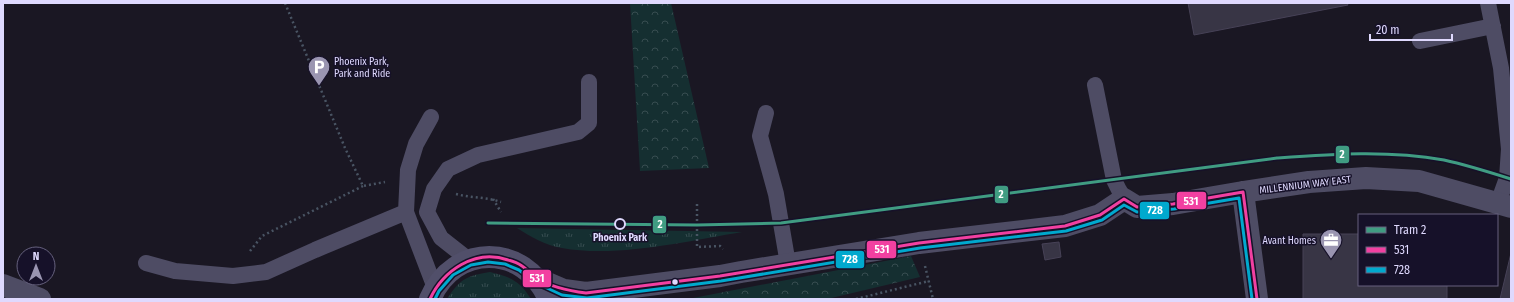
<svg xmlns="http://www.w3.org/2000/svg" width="1514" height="302" viewBox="0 0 1514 302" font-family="'Fira Sans Condensed',sans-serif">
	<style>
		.grass { fill: url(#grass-tufts) }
		.forest { fill: url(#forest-crowns) }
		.building { fill: #383545; stroke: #474257 }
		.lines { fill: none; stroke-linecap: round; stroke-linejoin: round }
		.path { stroke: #495463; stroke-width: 2.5; stroke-dasharray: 2 3; stroke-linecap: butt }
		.lane { stroke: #4e4c64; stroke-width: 16 }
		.street { stroke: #4e4c64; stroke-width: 22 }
		.secondary { stroke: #514f6a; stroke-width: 22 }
		.bus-1-casing { stroke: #161129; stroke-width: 6 }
		.bus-2-casing { stroke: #161129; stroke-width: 6 }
		.bus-1 { stroke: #f240a1; stroke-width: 3 }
		.bus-2 { stroke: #00a9ce; stroke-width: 3 }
		.tram-1-casing { stroke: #161129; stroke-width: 6 }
		.tram-1 { stroke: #409c82; stroke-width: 3 }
		.stop-dot { fill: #161129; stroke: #dfd9fe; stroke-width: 2 }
		.bus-dot { fill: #dfd9fe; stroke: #161129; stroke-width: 1.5 }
		.labels { text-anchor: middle; stroke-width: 3; stroke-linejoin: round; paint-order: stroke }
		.poi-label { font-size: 10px; fill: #dfd9fe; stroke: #161129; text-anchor: start }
		.street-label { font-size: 10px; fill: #dfd9fe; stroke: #161129 }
		.stop-label { font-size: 10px; font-weight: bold; fill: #dfd9fe; stroke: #161129 }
		.line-badge { stroke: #161129; stroke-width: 1.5 }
		.badge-label { font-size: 11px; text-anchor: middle; font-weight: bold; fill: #fff }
	</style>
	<defs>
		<pattern id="grass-tufts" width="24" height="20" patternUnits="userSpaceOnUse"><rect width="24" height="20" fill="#152f31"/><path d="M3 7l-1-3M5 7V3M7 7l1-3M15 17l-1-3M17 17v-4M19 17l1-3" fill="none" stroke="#374d50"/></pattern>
		<pattern id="forest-crowns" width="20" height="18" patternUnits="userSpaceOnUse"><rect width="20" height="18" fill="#152f31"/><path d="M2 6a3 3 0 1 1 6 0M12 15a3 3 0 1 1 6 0" fill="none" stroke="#374d50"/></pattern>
	</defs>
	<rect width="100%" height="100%" fill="#1a1723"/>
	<path class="grass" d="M517,228L742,232C687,241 617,258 562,248C545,245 531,237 517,228Z
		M490,272C511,277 520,281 531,299H447C460,279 466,276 490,272Z"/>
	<path class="forest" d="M630,3H671L709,168L640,171Z
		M911,256L920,277L827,299H688Z"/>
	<path class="building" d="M1188,3H1347L1348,5L1194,35Z
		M1303,234H1359V285H1447V299H1303Z
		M1059,242L1061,257L1045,260L1042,244Z
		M1511,253V299H1500Z"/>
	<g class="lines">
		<path class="path" d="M285,3L345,148L363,186L385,182
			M456,194C471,198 487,197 501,202
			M493,199L501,212
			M697,204V247L720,246L723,249
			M250,251L262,236L363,186
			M925,266L933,299
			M856,299L929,281"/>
		<path class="lane" d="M1488,3L1501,68L1509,149L1507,178L1498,203
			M1420,41L1493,26
			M1095,85L1114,180L1119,190L1124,199
			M766,113L760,136L776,194L788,264
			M406,212L408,170L416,144L431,117
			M469,260L441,238L427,212L434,189L448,169L478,155L578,132L589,123V82
			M146,263L175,271L233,276L266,272L315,250L406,212L435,288"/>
		<path class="street" d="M1243,192L1257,299
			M536,278L564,290L586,293L720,276L741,272L919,243L1065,226L1100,215L1124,199L1137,207L1173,204L1243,192L1309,182L1366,178L1419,181L1511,207
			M3,285L40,299"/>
		<path class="secondary" d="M430,299C454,243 524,243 549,299"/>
		<g class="bus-1-casing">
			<path id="bus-1" d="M430,299C443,271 475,248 508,260C512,261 518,263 522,266C527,269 531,275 536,278C551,287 569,291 586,293L720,276L919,243L1065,226L1100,215L1124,199L1137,207L1173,204L1243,192L1257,299"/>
		</g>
		<g class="bus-2-casing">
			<path id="bus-2" d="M435,299L439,291L453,275L471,265L488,262L505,264L519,270L534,282L562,295L587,298L721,281L920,248L1066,231L1102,220L1124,205L1137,212L1174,209L1239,198L1252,299"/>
		</g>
		<use href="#bus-1" class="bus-1"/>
		<use href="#bus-2" class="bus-2"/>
		<g class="tram-1-casing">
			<path id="tram-1" d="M488,223L697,225L781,223L1277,158C1333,154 1388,150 1444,160C1467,165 1489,172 1511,179"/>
		</g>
		<use href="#tram-1" class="tram-1"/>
	</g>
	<defs>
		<g id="parking-pin" transform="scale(1.15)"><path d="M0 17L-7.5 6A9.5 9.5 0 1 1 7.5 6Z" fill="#9a95b1" stroke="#161129"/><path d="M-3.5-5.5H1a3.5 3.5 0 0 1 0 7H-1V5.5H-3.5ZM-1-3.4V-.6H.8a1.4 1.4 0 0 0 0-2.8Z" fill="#fff"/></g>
		<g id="office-pin" transform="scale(1.15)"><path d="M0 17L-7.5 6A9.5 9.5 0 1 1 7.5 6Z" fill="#9a95b1" stroke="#161129"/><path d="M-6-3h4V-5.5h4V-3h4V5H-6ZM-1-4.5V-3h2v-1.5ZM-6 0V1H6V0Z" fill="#fff"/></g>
	</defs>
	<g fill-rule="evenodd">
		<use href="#parking-pin" x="319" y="67"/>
		<use href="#office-pin" x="1331" y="240"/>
	</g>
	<circle class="stop-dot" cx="620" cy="224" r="5"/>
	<circle class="bus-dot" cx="675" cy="282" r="3.5"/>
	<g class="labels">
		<g class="poi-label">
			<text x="334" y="65">Phoenix Park,<tspan x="334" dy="12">Park and Ride</tspan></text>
			<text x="1316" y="244" text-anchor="end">Avant Homes</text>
		</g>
		<g class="street-label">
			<text transform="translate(1305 184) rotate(-7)" y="4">MILLENNIUM WAY EAST</text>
		</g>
		<g class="stop-label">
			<text x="620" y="241">Phoenix Park</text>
		</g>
	</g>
	<g class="line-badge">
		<rect x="1335" y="145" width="15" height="19" rx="4" fill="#409c82"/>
		<rect x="994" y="185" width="15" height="19" rx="4" fill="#409c82"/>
		<rect x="1176" y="191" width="31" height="19" rx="4" fill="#f240a1"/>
		<rect x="1139" y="201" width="31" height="19" rx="4" fill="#00a9ce"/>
		<rect x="652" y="215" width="15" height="19" rx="4" fill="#409c82"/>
		<rect x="866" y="240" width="31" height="19" rx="4" fill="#f240a1"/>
		<rect x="835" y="250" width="30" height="19" rx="4" fill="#00a9ce"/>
		<rect x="522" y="269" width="30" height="19" rx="4" fill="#f240a1"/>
	</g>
	<g class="badge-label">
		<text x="1342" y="158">2</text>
		<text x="1001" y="198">2</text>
		<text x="1191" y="205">531</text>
		<text x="1155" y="214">728</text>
		<text x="660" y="228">2</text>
		<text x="882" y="253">531</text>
		<text x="850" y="263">728</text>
		<text x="537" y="282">531</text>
	</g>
	<rect width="1514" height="302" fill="none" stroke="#dfd9fe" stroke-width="8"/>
	<rect x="1358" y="214" width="140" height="72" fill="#161129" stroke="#66617e"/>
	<rect x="1366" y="227" width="20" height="6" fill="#409c82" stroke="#66617e"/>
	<text x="1394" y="234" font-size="12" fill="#dfd9fe">Tram 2</text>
	<rect x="1366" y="247" width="20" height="6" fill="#f240a1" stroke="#66617e"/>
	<text x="1394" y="254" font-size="12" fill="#dfd9fe">531</text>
	<rect x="1366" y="267" width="20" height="6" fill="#00a9ce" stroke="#66617e"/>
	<text x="1394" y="274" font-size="12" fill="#dfd9fe">728</text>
	<g transform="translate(36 266)"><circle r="19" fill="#161129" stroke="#66617e"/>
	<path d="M0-3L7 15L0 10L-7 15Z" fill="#9a95b1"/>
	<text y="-6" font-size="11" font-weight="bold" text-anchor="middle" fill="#dfd9fe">N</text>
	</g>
	<path d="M1370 34v6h82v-6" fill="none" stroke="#dfd9fe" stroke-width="2"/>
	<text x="1376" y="34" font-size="12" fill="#dfd9fe" stroke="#161129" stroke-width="3" paint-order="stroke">20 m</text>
</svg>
